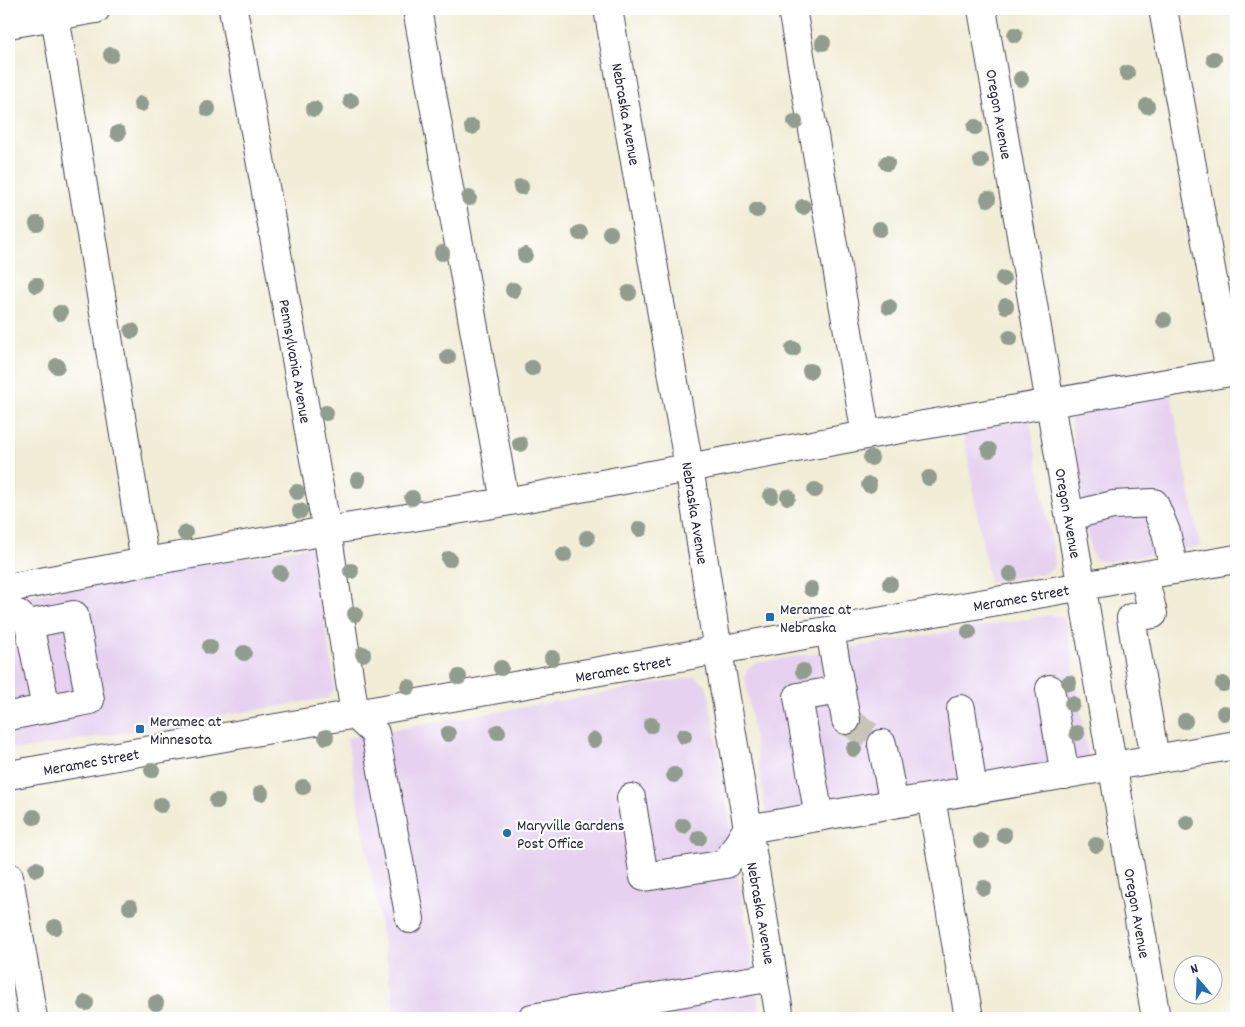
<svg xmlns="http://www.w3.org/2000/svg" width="1245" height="1027" viewBox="0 0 1245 1027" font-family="Dekko,sans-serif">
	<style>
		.built { fill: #e6d2f0 }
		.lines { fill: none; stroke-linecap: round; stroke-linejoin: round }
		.minor-tunnel { stroke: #c8c4b8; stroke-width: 28; stroke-dasharray: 28 14; stroke-linecap: butt }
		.minor-casing { stroke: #414052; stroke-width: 30 }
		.minor { stroke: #fff; stroke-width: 28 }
		.tree { fill: #929d8f }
		.poi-dot { fill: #1f6fb2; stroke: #fff; stroke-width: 2 }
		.labels { text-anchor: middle; stroke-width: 4.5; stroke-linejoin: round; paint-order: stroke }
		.street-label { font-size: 16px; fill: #22223b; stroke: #fff }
		.poi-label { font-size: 16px; fill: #22223b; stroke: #fff; text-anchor: start }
	</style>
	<rect width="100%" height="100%" fill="#fff"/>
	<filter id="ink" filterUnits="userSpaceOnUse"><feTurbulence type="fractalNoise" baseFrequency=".02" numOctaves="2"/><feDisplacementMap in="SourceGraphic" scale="10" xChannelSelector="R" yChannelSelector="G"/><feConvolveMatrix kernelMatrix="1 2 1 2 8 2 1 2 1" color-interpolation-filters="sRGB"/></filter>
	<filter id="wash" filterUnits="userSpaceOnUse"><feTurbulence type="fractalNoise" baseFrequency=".0096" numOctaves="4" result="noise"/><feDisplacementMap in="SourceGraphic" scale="20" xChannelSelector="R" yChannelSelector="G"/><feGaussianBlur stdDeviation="1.12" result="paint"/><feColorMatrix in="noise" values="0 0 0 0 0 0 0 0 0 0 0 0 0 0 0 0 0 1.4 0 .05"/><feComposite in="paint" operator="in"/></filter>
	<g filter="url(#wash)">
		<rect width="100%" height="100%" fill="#f1edd7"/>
		<path class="built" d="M1171,394L1200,546L1106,562L1096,559L1091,552L1070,413Z
			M1030,420L1055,561L1053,568L1045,573L989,582L963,431Z
			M312,546L334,679V689L327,698L19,750L9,747V599Z
			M1052,615L1064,617L1068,633L1089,762L766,816L745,677L748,668L757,663Z
			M695,677L705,684L709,696L761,1018H397L347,738Z"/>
	</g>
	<g filter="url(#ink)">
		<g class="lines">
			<path class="minor-tunnel" d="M846,720L882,744"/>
			<g class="minor-casing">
				<path id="minor" d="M233,9L327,531L355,715L375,733L410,919
					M417,9L505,502
					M608,9L689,467L718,651L780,1018
					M792,9L866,435
					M982,9L1156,1018
					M1163,9L1230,372
					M55,16L145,562
					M9,24L96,9
					M1070,516L1113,505L1154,503L1166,532L1174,570
					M1144,576L1153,614L1131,618L1155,759
					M9,588L145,562L327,531L505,502L866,435L1236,371
					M9,612L18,614L29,624L46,708
					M830,631L846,720
					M1050,689L1065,775
					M961,709L973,791
					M9,716L90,700L74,615L29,624
					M882,744L894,804
					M9,775L1236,559
					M631,798L644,877L726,864L747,829L1236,745
					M931,798L969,1018
					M819,817L798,697L841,690
					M9,877L33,1018
					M532,1018L773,977"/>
			</g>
			<use href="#minor" class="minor"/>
		</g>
		<g class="tree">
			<circle cx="1015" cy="35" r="8"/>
			<circle cx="823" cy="43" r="8"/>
			<circle cx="111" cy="55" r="8"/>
			<circle cx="1214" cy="59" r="8"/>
			<circle cx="1127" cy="73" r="8"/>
			<circle cx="1021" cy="79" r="8"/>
			<circle cx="351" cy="101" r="8"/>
			<circle cx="141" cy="104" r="8"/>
			<circle cx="1147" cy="106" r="8"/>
			<circle cx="208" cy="109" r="8"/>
			<circle cx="314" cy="109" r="8"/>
			<circle cx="795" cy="122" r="8"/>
			<circle cx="472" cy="127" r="8"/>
			<circle cx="975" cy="127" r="8"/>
			<circle cx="118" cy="133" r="8"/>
			<circle cx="981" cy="161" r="8"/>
			<circle cx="887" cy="163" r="8"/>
			<circle cx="521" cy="187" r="8"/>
			<circle cx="469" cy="198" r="8"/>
			<circle cx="988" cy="199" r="8"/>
			<circle cx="803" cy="207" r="8"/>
			<circle cx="757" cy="210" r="8"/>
			<circle cx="37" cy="224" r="8"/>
			<circle cx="880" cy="229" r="8"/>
			<circle cx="580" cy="233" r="8"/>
			<circle cx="610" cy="233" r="8"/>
			<circle cx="442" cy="253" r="8"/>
			<circle cx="525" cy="255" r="8"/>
			<circle cx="1003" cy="279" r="8"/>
			<circle cx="36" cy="285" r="8"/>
			<circle cx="513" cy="290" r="8"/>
			<circle cx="629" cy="293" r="8"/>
			<circle cx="1006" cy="306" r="8"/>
			<circle cx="889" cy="307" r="8"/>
			<circle cx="60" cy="313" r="8"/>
			<circle cx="1164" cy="320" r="8"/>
			<circle cx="132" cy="331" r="8"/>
			<circle cx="1010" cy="338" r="8"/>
			<circle cx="793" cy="349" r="8"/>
			<circle cx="448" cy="357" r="8"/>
			<circle cx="57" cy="366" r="8"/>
			<circle cx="532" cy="368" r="8"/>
			<circle cx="810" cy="371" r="8"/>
			<circle cx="326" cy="413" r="8"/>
			<circle cx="520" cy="444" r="8"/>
			<circle cx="989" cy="450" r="8"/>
			<circle cx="871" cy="458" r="8"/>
			<circle cx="929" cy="478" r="8"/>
			<circle cx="358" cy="480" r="8"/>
			<circle cx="869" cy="485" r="8"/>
			<circle cx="815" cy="490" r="8"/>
			<circle cx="297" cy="492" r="8"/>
			<circle cx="771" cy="496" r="8"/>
			<circle cx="788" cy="497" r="8"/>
			<circle cx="412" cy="498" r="8"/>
			<circle cx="300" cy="511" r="8"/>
			<circle cx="640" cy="529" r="8"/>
			<circle cx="185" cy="533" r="8"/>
			<circle cx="587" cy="538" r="8"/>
			<circle cx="564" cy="555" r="8"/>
			<circle cx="449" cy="559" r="8"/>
			<circle cx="351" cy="571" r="8"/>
			<circle cx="280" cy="573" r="8"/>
			<circle cx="1010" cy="574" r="8"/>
			<circle cx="890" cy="584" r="8"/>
			<circle cx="811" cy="589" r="8"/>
			<circle cx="355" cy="614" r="8"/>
			<circle cx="969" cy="632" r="8"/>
			<circle cx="210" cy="647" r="8"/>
			<circle cx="244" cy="653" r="8"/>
			<circle cx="363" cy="654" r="8"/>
			<circle cx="552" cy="658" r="8"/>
			<circle cx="501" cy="668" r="8"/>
			<circle cx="803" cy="671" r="8"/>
			<circle cx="459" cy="677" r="8"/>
			<circle cx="1069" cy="683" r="8"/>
			<circle cx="1223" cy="684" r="8"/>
			<circle cx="408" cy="687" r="8"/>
			<circle cx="1072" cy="704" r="8"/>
			<circle cx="1224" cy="713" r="8"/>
			<circle cx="1185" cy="721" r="8"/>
			<circle cx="651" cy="725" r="8"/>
			<circle cx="498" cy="732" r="8"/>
			<circle cx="1077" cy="733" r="8"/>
			<circle cx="448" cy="734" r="8"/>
			<circle cx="684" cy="736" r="8"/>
			<circle cx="326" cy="737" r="8"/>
			<circle cx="594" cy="740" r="8"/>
			<circle cx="854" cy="749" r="8"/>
			<circle cx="152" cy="770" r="8"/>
			<circle cx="674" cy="775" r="8"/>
			<circle cx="303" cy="787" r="8"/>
			<circle cx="261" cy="793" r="8"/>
			<circle cx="217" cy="801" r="8"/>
			<circle cx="161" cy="805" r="8"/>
			<circle cx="34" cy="817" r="8"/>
			<circle cx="1187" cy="823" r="8"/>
			<circle cx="683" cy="826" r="8"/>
			<circle cx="1004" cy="835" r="8"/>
			<circle cx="699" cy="838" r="8"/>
			<circle cx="981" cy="841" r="8"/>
			<circle cx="1096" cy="845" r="8"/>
			<circle cx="36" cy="869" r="8"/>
			<circle cx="984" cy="888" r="8"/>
			<circle cx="130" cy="907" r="8"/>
			<circle cx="55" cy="927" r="8"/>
			<circle cx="86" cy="1003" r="8"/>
			<circle cx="156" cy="1003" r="8"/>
		</g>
	</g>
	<g class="poi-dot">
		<rect x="765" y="612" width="10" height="10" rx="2.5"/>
		<rect x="135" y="724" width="10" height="10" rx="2.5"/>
		<circle cx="507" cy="833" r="5"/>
	</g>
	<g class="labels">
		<g class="street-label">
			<text transform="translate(627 114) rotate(80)" y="6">Nebraska Avenue</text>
			<text transform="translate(1000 114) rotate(80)" y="6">Oregon Avenue</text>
			<text transform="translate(296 361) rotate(80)" y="6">Pennsylvania Avenue</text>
			<text transform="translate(696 513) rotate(81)" y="6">Nebraska Avenue</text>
			<text transform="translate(1069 513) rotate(80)" y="6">Oregon Avenue</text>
			<text transform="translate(1021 597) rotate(-10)" y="6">Meramec Street</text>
			<text transform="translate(623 668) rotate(-10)" y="6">Meramec Street</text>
			<text transform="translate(91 761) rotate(-10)" y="6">Meramec Street</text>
			<text transform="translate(762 913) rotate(80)" y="6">Nebraska Avenue</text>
			<text transform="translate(1138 913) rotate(80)" y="6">Oregon Avenue</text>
		</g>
		<g class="poi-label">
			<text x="780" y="614">Meramec at<tspan x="780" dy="18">Nebraska</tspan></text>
			<text x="150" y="726">Meramec at<tspan x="150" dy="18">Minnesota</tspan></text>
			<text x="517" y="830">Maryville Gardens<tspan x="517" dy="18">Post Office</tspan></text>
		</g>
	</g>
	<rect width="1245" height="1027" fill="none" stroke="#fff" stroke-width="30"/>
	<g transform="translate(1198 980) rotate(341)"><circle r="24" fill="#ffffff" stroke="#a7a7b1"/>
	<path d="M0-4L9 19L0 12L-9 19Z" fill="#1f6fb2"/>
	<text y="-8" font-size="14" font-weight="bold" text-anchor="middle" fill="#22223b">N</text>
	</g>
</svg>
